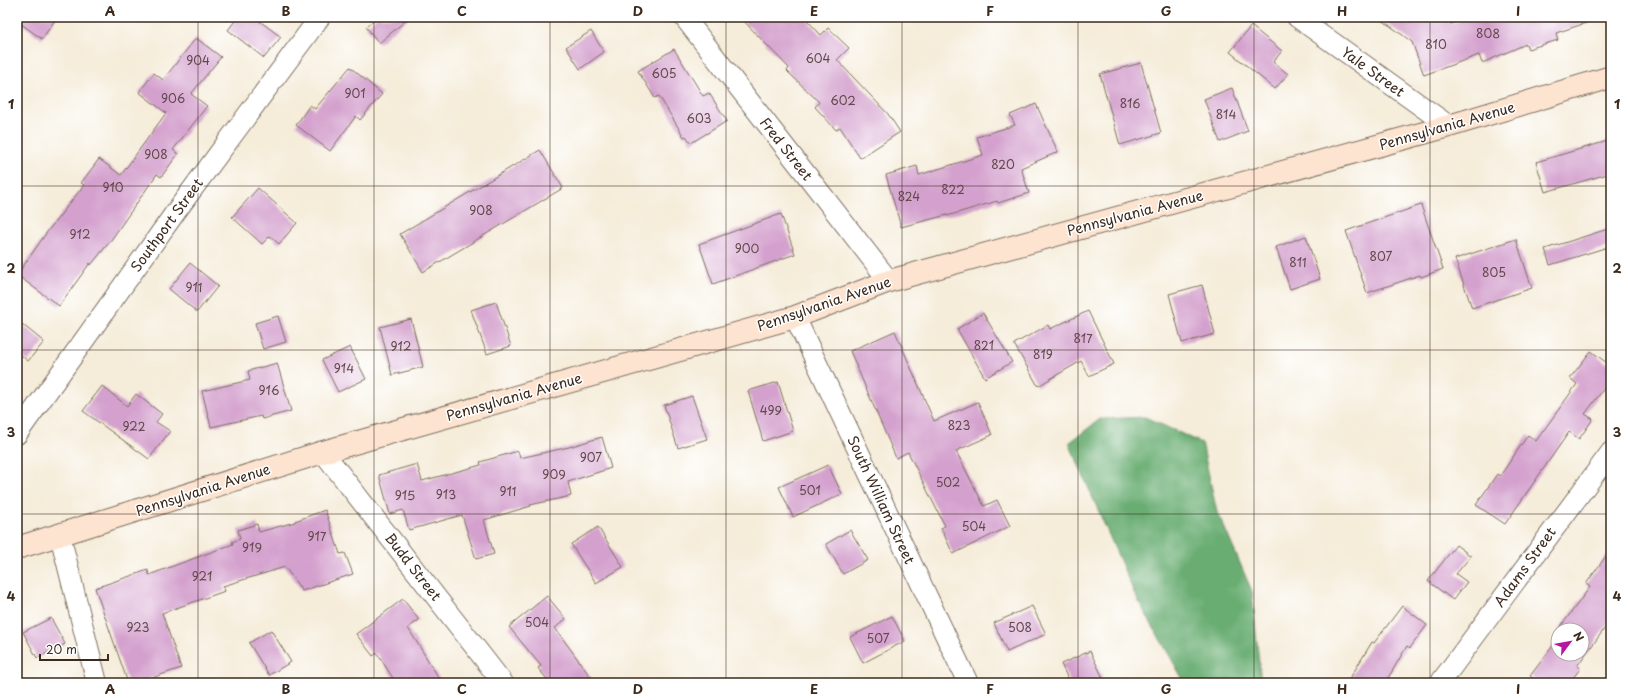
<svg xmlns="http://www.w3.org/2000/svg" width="1628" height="700" viewBox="0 0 1628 700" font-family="'Playpen Sans',sans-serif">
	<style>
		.forest { fill: #69ad72; stroke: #526c48 }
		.building { fill: #d4a1ce }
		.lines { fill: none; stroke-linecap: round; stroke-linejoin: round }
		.minor-casing { stroke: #7c6e5f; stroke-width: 22 }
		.secondary-casing { stroke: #7c6e5f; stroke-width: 24 }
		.minor { stroke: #fff; stroke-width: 20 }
		.secondary { stroke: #fde4d0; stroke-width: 22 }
		.grid { fill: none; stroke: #3b2a1e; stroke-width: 1; stroke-opacity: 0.55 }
		.labels { text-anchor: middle; stroke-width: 3; stroke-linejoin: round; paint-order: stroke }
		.number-label { font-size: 12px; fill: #61484a }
		.street-label { font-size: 14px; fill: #3b2a1e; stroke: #fff }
		.neatline { fill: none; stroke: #3b2a1e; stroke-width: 1.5 }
		.grid-label { font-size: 13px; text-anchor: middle; font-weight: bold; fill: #3b2a1e }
	</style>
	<rect width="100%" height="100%" fill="#fff"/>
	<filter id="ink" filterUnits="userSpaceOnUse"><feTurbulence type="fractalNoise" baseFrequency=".025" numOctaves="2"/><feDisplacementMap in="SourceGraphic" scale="8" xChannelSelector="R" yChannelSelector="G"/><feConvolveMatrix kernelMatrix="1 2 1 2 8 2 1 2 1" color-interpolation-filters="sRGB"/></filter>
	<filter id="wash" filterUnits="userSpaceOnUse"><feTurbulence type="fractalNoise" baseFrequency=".012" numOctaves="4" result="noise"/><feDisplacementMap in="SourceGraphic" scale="16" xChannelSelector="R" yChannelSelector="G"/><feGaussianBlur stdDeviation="0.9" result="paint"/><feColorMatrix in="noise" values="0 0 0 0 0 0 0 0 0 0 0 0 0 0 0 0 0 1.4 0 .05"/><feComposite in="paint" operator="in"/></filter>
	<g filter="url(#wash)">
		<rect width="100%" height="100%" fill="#f5ecd9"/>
		<path class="forest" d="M1145,417L1202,443L1216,508L1252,591L1261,683H1185L1135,595L1069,443L1100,419Z"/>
		<g id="blocks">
			<path class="building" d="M17,17H57L42,39L17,21Z
				M238,17H254L281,37L264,58L228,30Z
				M377,17H410L379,43L366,27Z
				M740,17H804L821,35L828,28L849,48L837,60L888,114L900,132L860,158L840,127L836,130L815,107L819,102L787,71L789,68Z
				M1378,17H1448L1451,24L1467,17H1594L1595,20L1556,33L1558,40L1528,49L1526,44L1482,63L1479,55L1424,75L1412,42Z
				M1251,26L1282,51L1273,62L1288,74L1275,89L1230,52Z
				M591,31L604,52L580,69L566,47Z
				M196,38L221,57L191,94L207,106L173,150L178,154L161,177L157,174L111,240L91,265L90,263L59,306L17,275L47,232L84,185L81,183L99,159L121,175L166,113L139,92L154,73L163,80Z
				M674,49L703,96L709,93L727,121L691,143L686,136L684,137L659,96L655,98L638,71Z
				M1141,63L1161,133L1120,145L1100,74Z
				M350,67L382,94L360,120L356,116L330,151L296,125L310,105L315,109Z
				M1232,88L1248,131L1220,142L1204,99Z
				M1036,104L1058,152L1021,168L1029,193L998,203L997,201L947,216V215L901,227L886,175L917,166L919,175L983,155L977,137L1015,125L1010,115Z
				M1611,140V173L1545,192L1536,162Z
				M540,150L563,188L423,272L400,234Z
				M258,188L297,223L279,244L270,236L262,244L232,217Z
				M1421,205L1443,269L1421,277L1420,275L1367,293L1346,231Z
				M781,214L795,254L713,284L699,244Z
				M1611,228V246L1550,265L1545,249Z
				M1306,236L1320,279L1290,289L1276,247Z
				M1516,239L1532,288L1472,308L1455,259Z
				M190,263L218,286L197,312L169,289Z
				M1202,285L1215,334L1182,343L1169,294Z
				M496,302L511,346L487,354L471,310Z
				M1088,311L1114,364L1089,376L1081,361L1038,386L1014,344L1048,325L1050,329Z
				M983,313L1012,362L985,378L957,329Z
				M278,316L286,342L263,349L255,323Z
				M411,319L423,367L392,375L380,327Z
				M17,320L44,342L28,361L17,352Z
				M895,331L934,421L978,402L992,435L956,451L984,506L997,500L1010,526L953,554L941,528L945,526L908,452L896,458L850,351Z
				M350,347L366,379L338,392L322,360Z
				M1591,351L1611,366V379L1585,414L1593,419L1579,439L1569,432L1505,524L1476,505L1497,474L1500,476L1528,435L1536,441L1577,384L1570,378Z
				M277,363L291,411L262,419L261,416L211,427L202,391L250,380L248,371Z
				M778,382L793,431L763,441L748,391Z
				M102,386L127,406L136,394L162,414L156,422L170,431L149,459L83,411Z
				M692,396L707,439L678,448L664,405Z
				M602,437L611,468L568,482L571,496L530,505L531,506L484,520L494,554L476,559L462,515L409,530L403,510L390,514L379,475L417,464L422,481L481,465L480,462L518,451L520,458L569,447Z
				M828,465L842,494L793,517L779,487Z
				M325,510L340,554L345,553L353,574L302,591L285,567L223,586L225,591L162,613L181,668L137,683H128L95,588L148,570L149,575L233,544L232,542L240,539L238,530L257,524L259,532L295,522V521Z
				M598,527L623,567L596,583L571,544Z
				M850,530L868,560L843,574L826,544Z
				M1456,545L1471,556L1456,574L1467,582L1453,600L1428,581Z
				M1611,549V620L1577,666L1580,669L1569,683H1539L1530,676L1558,639V654H1582V630H1558L1590,587L1586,584Z
				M547,596L566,619L555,628L595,683H550L538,668L541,666L509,627Z
				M403,599L419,620L408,628L442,683H396L377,653L373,656L356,634Z
				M1032,606L1046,634L1007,652L994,623Z
				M1402,606L1427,625L1410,648L1407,646L1385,683H1347L1372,642L1374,643Z
				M892,616L905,641L863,663L850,637Z
				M51,618L65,644L37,658L23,632Z
				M271,630L291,662L269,675L249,643Z
				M1090,651L1103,678L1093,683H1070L1061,664Z"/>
		</g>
	</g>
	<g filter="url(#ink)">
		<use href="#blocks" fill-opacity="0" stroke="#7c6e5f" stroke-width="1"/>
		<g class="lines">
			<g class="minor-casing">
				<path id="minor" d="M684,17L889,281
					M1297,17L1449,126
					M795,317L968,683
					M17,434L177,210L320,17
					M323,452L503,683
					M60,535L97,683
					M1440,683L1611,452"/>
			</g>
			<g class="secondary-casing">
				<path id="secondary" d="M17,548L323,452L795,317L889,281L1449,126L1611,77"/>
			</g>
			<use href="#minor" class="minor"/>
			<use href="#secondary" class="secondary"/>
		</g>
	</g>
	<path class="grid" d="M198,17V683M374,17V683M550,17V683M726,17V683M902,17V683M1078,17V683M1254,17V683M1430,17V683M17,186H1611M17,350H1611M17,514H1611"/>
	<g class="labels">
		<g class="number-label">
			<text x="1488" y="38">808</text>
			<text x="1436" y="49">810</text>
			<text x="818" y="63">604</text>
			<text x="198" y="65">904</text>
			<text x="664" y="78">605</text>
			<text x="355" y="98">901</text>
			<text x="173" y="103">906</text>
			<text x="843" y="105">602</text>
			<text x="1130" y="108">816</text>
			<text x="1226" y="119">814</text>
			<text x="699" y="123">603</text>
			<text x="156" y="159">908</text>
			<text x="1003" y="169">820</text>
			<text x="113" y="192">910</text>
			<text x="953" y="194">822</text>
			<text x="909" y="201">824</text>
			<text x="481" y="215">908</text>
			<text x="80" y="239">912</text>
			<text x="747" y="253">900</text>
			<text x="1381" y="261">807</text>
			<text x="1298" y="267">811</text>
			<text x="1494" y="277">805</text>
			<text x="194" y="292">911</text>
			<text x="1083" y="343">817</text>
			<text x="984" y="350">821</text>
			<text x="401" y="351">912</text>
			<text x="1043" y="359">819</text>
			<text x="344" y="373">914</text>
			<text x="269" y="395">916</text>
			<text x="771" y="415">499</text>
			<text x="959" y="430">823</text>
			<text x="134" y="431">922</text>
			<text x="591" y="462">907</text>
			<text x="554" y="479">909</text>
			<text x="948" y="487">502</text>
			<text x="810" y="495">501</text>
			<text x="508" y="496">911</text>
			<text x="446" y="499">913</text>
			<text x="405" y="500">915</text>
			<text x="974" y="531">504</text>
			<text x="317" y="541">917</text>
			<text x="252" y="552">919</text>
			<text x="202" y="581">921</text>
			<text x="537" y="627">504</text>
			<text x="138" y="632">923</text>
			<text x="1020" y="632">508</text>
			<text x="878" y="643">507</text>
		</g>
		<g class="street-label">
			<text transform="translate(1373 72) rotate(36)" y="5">Yale Street</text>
			<text transform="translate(1447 126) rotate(-16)" y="5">Pennsylvania Avenue</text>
			<text transform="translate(786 149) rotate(52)" y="5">Fred Street</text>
			<text transform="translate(1135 213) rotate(-15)" y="5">Pennsylvania Avenue</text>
			<text transform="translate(167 225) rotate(-54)" y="5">Southport Street</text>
			<text transform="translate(824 304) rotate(-19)" y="5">Pennsylvania Avenue</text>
			<text transform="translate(514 397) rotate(-16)" y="5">Pennsylvania Avenue</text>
			<text transform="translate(203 490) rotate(-18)" y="5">Pennsylvania Avenue</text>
			<text transform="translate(881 500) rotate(65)" y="5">South William Street</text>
			<text transform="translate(413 567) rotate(52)" y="5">Budd Street</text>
			<text transform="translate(1525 567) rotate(-54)" y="5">Adams Street</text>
		</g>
	</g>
	<rect width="1628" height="700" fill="none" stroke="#fff" stroke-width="44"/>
	<g transform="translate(1570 642) rotate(58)"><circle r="19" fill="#ffffff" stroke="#b1aaa5"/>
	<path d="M0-3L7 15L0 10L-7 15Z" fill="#b5179e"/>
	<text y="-6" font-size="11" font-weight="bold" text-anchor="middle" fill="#3b2a1e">N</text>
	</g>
	<path d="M40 654v6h68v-6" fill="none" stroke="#3b2a1e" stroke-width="2"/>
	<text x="46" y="654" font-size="12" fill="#3b2a1e" stroke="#ffffff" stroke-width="3" paint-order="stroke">20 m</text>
	<rect x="22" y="22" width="1584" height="656" class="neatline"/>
	<g class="grid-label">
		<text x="110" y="16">A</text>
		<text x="286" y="16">B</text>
		<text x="462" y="16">C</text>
		<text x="638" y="16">D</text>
		<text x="814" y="16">E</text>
		<text x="990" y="16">F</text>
		<text x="1166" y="16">G</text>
		<text x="1342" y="16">H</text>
		<text x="1518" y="16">I</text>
		<text x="11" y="109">1</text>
		<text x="1617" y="109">1</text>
		<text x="11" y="273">2</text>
		<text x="1617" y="273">2</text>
		<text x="11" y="437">3</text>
		<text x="1617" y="437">3</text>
		<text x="11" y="601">4</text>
		<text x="1617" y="601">4</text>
		<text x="110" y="694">A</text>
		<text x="286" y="694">B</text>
		<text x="462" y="694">C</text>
		<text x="638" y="694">D</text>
		<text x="814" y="694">E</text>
		<text x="990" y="694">F</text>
		<text x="1166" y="694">G</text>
		<text x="1342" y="694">H</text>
		<text x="1518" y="694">I</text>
	</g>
</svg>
